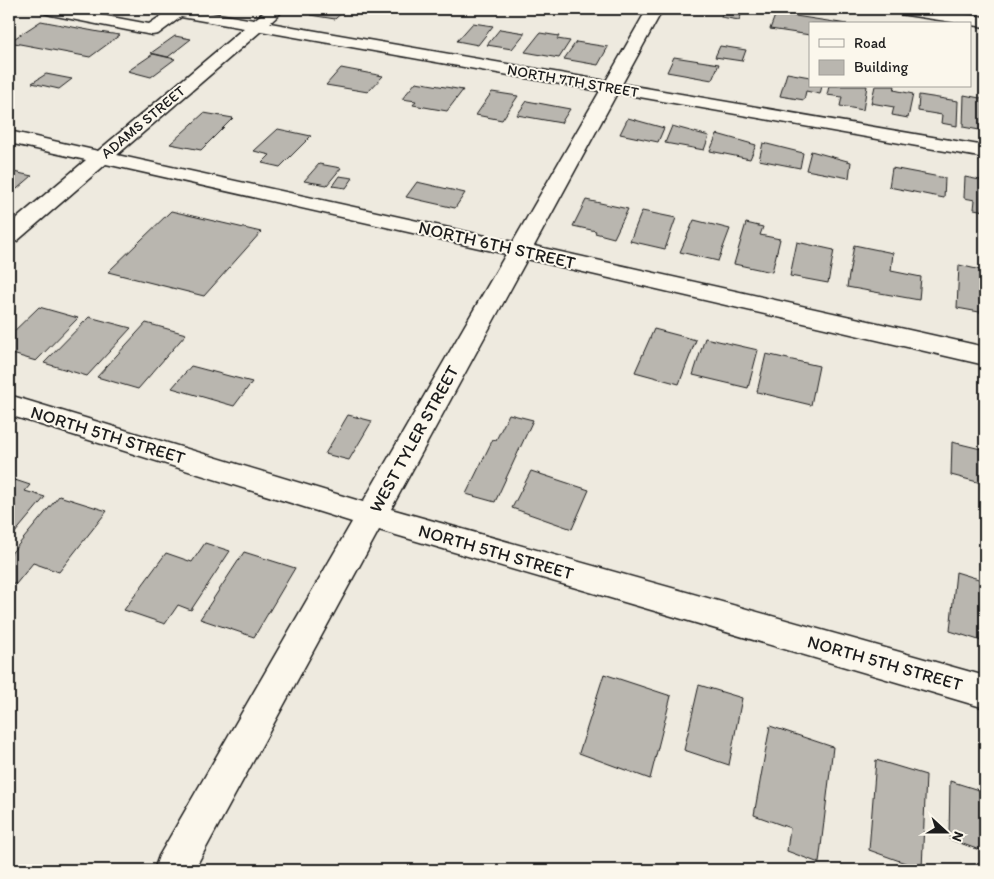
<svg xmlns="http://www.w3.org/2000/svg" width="994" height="879" viewBox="0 0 994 879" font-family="Itim,sans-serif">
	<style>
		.building { fill: #b9b6af; stroke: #1c1c1c }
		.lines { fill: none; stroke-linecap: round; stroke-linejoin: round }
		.minor-casing { stroke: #1c1c1c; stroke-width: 3 }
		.minor { fill: #fbf7ec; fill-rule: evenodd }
		.labels { text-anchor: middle; stroke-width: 4; stroke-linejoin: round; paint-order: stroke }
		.far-street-label { font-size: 15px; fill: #1c1c1c; stroke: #fbf7ec }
		.street-label { font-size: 18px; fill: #1c1c1c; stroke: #fbf7ec }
	</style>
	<rect width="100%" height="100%" fill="#eeeadf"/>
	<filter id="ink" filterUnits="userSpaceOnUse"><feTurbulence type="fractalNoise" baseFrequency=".02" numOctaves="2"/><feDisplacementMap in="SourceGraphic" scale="10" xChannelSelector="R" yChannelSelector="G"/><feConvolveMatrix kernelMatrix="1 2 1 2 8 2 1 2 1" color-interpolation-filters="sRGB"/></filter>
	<g filter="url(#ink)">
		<path class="building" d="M317,9H346L335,19L310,15Z
			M724,9H744L739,20L721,17Z
			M776,13L847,24H810V35L770,29Z
			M41,21L99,32L120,35L90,57L9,42Z
			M473,23L493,26L478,45L457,41Z
			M500,29L525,33L512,49L487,45Z
			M540,33L559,36L557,39L570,41L559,58L525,52Z
			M175,36L191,39L168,57L151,53Z
			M576,42L608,47L598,65L564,59Z
			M720,46L746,50L742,61L715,57Z
			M153,54L175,59L151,77L128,71Z
			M674,57L719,64L712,80L667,72Z
			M341,68L383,76L368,92L326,85Z
			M787,73L810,77V86H822L820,94L806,91L804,100L780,96Z
			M46,74L72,79L59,89L32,83Z
			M416,82L463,90L447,111L413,105L416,101L402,99Z
			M829,86H867L863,110L840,106L842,97L827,95Z
			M875,86H895L894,90L913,94L908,118L892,115L894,107L871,103Z
			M492,92L518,96L502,120L476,115Z
			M919,95L958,101L957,126L941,123L942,115L918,111Z
			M964,95L985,99V131L963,127Z
			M527,101L570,109L561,123L517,115Z
			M204,113L233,118L201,150L170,144Z
			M628,118L664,128L658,142L620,134Z
			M672,126L709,136L704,150L665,143Z
			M278,129L311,136L280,167L262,163L270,155L254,151Z
			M717,134L756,145L750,159L710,151Z
			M763,143L803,153L800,168L759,160Z
			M811,151L851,162L849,178L806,170Z
			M319,164L341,168L327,185L304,181Z
			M892,168L945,178L944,198L889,187Z
			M9,171L32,176L10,195Z
			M339,176L353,178L346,188L332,186Z
			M965,177L985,181V211L974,209L975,200L964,198Z
			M417,182L465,193L455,208L406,197Z
			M586,200L628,209L614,238L595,233L596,231L573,226Z
			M171,211L261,232L204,296L108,272Z
			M642,211L676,218L665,249L630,241Z
			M694,220L730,229L718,261L680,252Z
			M746,223L763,227L760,235L780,239L772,272L734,264Z
			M797,242L834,250L828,283L790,276Z
			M854,245L893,253L891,271L921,277L919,300L847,287Z
			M959,265L985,271V313L957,308Z
			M39,307L78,318L36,361L9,353V336Z
			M89,317L131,328L87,376L44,363Z
			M146,323L186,334L138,389L97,377Z
			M654,329L696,340L679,384L635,372Z
			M705,338L758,350L748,388L693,375Z
			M766,354L819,366L811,405L757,392Z
			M191,366L252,382L234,406L172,388Z
			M509,414L533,420L495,502L466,494L493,439L496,440Z
			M348,415L372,421L349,460L325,454Z
			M952,442L985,450V484L951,475Z
			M531,471L589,490L572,529L512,508Z
			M9,478L30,485L25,491L45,497L9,540Z
			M59,496L107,511L59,572L33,563L16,584L9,582V556Z
			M205,543L230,551L191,610L178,605L165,624L124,610L166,553L192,562Z
			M244,552L295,568L254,637L200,619Z
			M956,572L985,581V642L950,631Z
			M604,674L671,696L650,779L579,753Z
			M699,685L742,698L729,765L684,750Z
			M770,726L833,747L819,863L787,851L790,828L754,815Z
			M876,760L926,775L922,869L869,850Z
			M950,781L985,792V852L949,839Z"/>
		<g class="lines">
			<g class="minor-casing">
				<path id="minor" d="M44,9H69L149,24L164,14L156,12L154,9H188L254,20L268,9H285L270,23L606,81L647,9H663L622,84L985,146V158L617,93L534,246L985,347V365L527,259L391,509L985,676V708L379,530L194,870H154L159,856L352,522L9,415V395L363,502L506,254L106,164L17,241L9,243V225L86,160L9,143V131L98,151L244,28L181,17L158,34L152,35L51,15L45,13ZM261,31L600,91L513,242L117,155Z
					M892,9H930L985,17V27L900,14Z"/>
			</g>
			<use href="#minor" class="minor"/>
		</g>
	</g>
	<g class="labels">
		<g class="far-street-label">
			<text transform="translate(573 81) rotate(10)" y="5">NORTH 7TH STREET</text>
			<text transform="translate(143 122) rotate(-40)" y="5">ADAMS STREET</text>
		</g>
		<g class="street-label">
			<text transform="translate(497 245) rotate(13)" y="6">NORTH 6TH STREET</text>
			<text transform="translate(108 435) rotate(17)" y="6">NORTH 5TH STREET</text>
			<text transform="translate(414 439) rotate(-61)" y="6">WEST TYLER STREET</text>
			<text transform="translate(496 552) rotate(16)" y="6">NORTH 5TH STREET</text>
			<text transform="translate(885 663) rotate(16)" y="6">NORTH 5TH STREET</text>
		</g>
	</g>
	<rect width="994" height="879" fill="none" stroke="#fbf7ec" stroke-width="30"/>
	<rect x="15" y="15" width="964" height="849" fill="none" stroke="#1c1c1c" stroke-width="2" filter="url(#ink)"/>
	<rect x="809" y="22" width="162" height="65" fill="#fbf7ec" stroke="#a29f99"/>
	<rect x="819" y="39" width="25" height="8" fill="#fbf7ec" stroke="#a29f99"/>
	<text x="854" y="48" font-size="15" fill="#1c1c1c">Road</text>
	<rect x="819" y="60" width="25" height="15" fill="#b9b6af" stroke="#a29f99"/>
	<text x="854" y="72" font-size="15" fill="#1c1c1c">Building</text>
	<g transform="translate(946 832) rotate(111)" stroke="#fbf7ec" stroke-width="4" paint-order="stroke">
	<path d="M0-4L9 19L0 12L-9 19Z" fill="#1c1c1c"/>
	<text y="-8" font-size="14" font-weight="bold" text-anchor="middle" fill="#1c1c1c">N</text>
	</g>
</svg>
